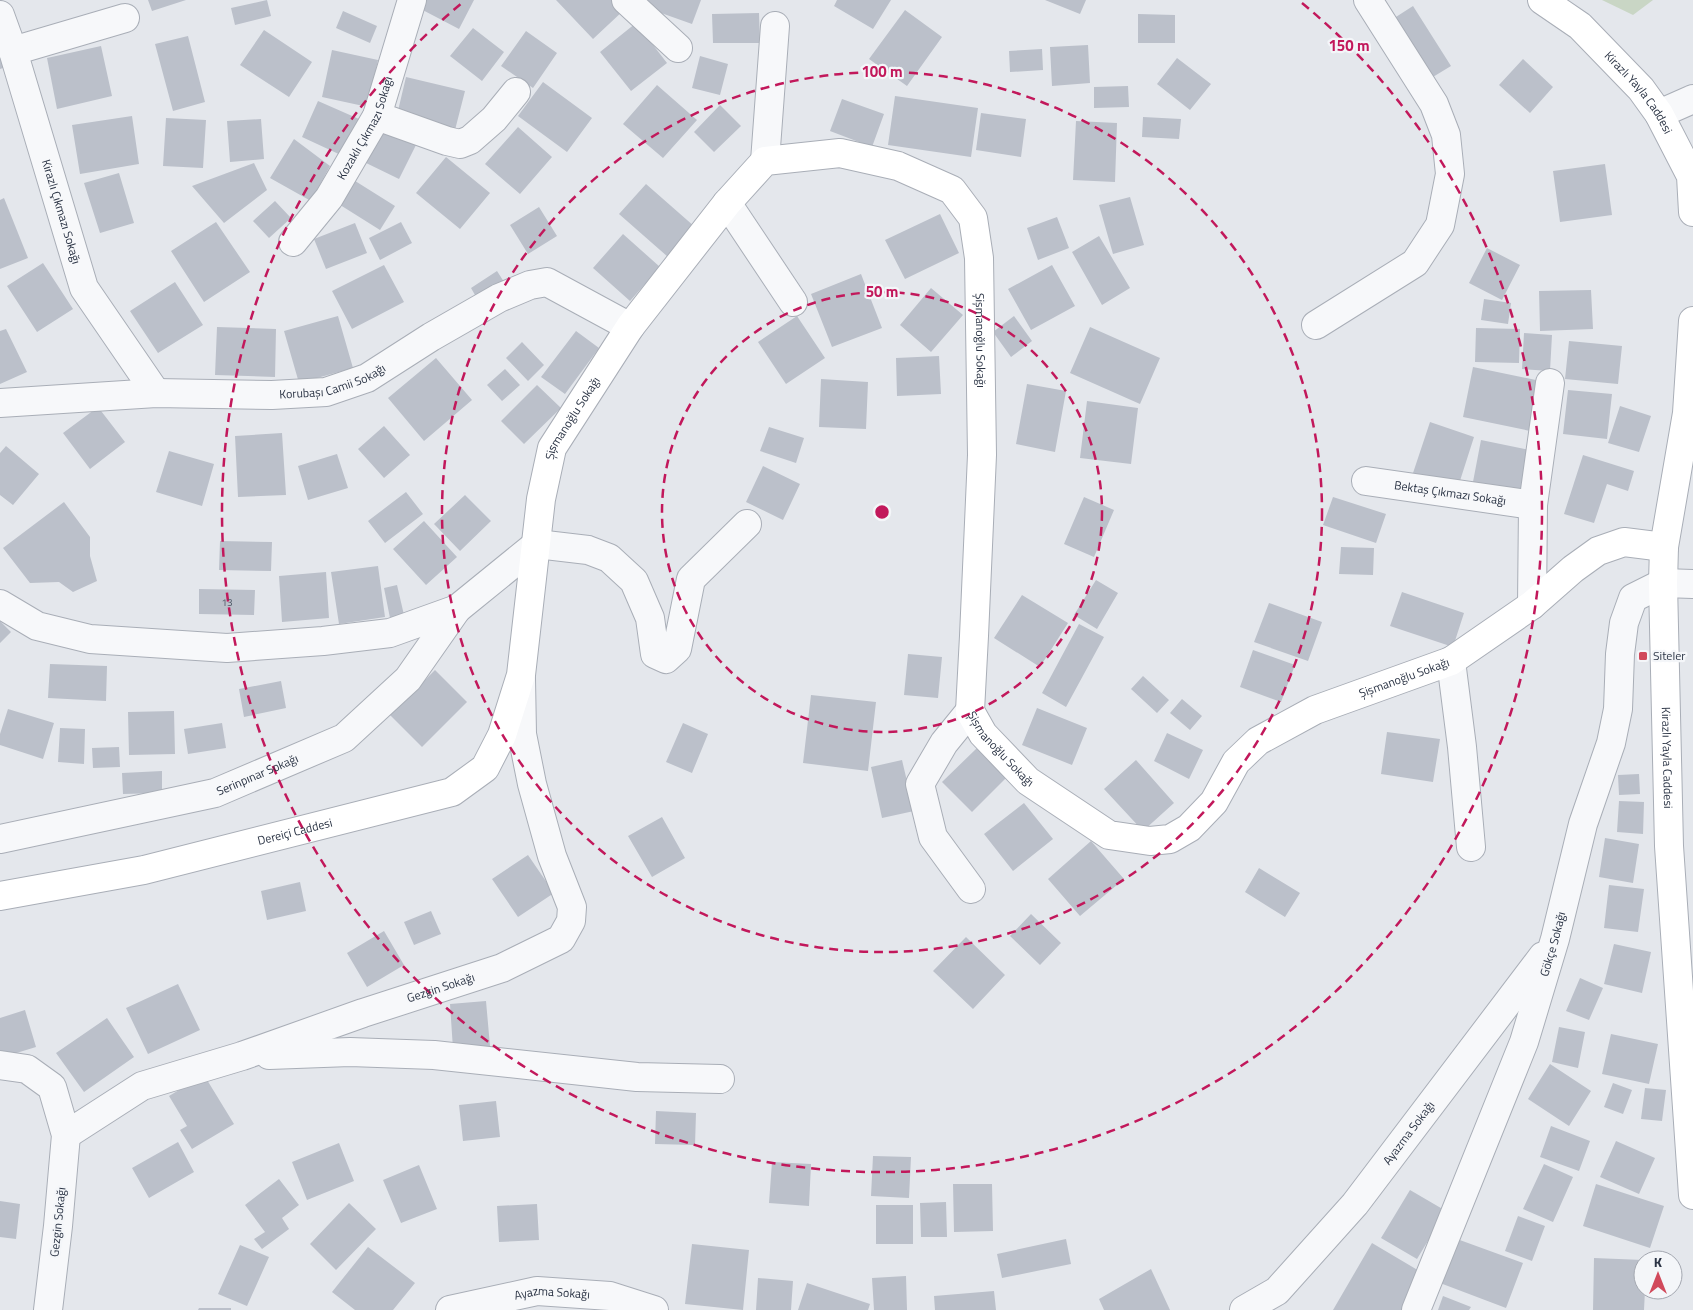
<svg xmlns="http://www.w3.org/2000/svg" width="1693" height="1310" viewBox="0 0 1693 1310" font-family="'Titillium Web',sans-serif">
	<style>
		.green { fill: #c9d6c5 }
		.building { fill: #bbc0ca }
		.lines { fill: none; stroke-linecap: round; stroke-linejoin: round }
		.street-casing { stroke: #a9aeb7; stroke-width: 30 }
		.secondary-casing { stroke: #a9aeb7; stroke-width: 30 }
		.street { stroke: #f7f8fa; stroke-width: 28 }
		.secondary { stroke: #fff; stroke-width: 28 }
		.ring { fill: none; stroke: #c2185b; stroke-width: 2.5; stroke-dasharray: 9 6 }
		.poi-dot { fill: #d1495b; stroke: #f4f6f9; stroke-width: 2 }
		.labels { text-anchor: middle; stroke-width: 4.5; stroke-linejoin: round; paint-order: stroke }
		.number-label { font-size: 10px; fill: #4f5766 }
		.street-label { font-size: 12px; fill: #2b3445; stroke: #f4f6f9 }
		.poi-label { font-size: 12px; fill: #2b3445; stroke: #f4f6f9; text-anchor: start }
		.centre { fill: #c2185b; stroke: #f4f6f9; stroke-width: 2.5 }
		.ring-label { font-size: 15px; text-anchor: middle; font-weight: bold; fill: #c2185b; stroke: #f4f6f9; stroke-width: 4.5; stroke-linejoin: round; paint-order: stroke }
	</style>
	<rect width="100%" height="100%" fill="#e4e7ec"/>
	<path class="green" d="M1602,0H1653L1633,15Z"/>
	<path class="building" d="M148,0H186L152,11Z
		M267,0L271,16L235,25L231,8Z
		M418,0H474L459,29L415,6Z
		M556,0H614L624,10L593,39Z
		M635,0H701L692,24L633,3Z
		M837,0H891L873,29L834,6Z
		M1045,0H1086L1080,14Z
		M1413,6L1451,66L1423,83L1385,24Z
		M905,10L942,37L907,86L869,59Z
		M343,11L377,26L370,43L336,28Z
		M759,13L760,43H713L712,14Z
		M1138,14L1175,15V43H1138Z
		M636,23L667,63L631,91L600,52Z
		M473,28L504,52L482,81L450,56Z
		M264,30L312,62L289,97L240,65Z
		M526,31L557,53L533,88L501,66Z
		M188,36L205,102L173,111L155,44Z
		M1088,45L1090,83L1052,86L1050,47Z
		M101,46L112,96L57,109L47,58Z
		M0,49L6,67L0,69Z
		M1042,49L1043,70L1010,72L1009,51Z
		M332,50L378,60L368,107L322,97Z
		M700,56L728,64L720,95L692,88Z
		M1177,58L1211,84L1190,110L1157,84Z
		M1523,59L1553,87L1530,113L1499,85Z
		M406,77L465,91L455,130L397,115Z
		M543,82L592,118L567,152L518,116Z
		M657,85L697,120L663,158L623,124Z
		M1128,86L1129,107L1094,108V87Z
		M895,96L978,108L971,157L888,145Z
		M842,99L884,114L872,147L830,131Z
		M318,101L359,119L343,156L302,137Z
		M720,105L741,126L714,152L694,132Z
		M981,113L1026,119L1021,157L976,150Z
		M132,116L139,164L80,174L72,125Z
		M1143,117L1181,119L1179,139L1142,137Z
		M166,118L206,120L203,168L163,166Z
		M261,119L264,159L230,162L227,121Z
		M1076,121L1117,123L1115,182L1073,180Z
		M380,126L417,143L399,179L362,161Z
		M518,127L552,157L520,194L485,164Z
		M294,139L330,166L311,201L270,178Z
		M446,157L490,193L460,229L416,193Z
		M254,163L267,190L224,223L192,186Z
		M1605,164L1612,215L1560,222L1553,171Z
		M119,173L134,223L100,233L84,183Z
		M352,179L395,206L380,230L337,203Z
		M646,184L695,227L668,257L619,214Z
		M1130,197L1144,245L1113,254L1099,205Z
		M4,198L28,258L0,269V200Z
		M275,201L291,218L269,238L253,221Z
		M539,207L557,236L528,254L510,225Z
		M940,214L959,253L905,279L885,240Z
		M1057,217L1069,248L1038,260L1027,228Z
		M216,222L250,272L204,302L171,251Z
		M401,222L412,243L380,260L369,238Z
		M355,223L367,253L326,269L314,239Z
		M623,234L660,267L630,301L593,268Z
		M1099,236L1130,288L1102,305L1072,252Z
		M1487,248L1520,265L1502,300L1469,283Z
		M43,263L73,309L37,332L7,286Z
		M384,265L404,302L352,329L332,291Z
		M1052,265L1075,306L1031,330L1008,289Z
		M497,271L506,285L479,302L471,288Z
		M861,274L882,328L832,347L811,294Z
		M175,282L203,325L158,353L130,311Z
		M931,288L963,315L931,352L900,325Z
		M1591,290L1593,329L1540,331L1539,291Z
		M1484,299L1511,303L1508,324L1481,320Z
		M338,316L353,368L299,383L284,331Z
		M797,316L825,358L786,384L758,342Z
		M1014,316L1032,341L1011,357L993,332Z
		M217,327L276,329L275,377L215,375Z
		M1090,327L1160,358L1140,404L1070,373Z
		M1476,328L1520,329L1519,363L1475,362Z
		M6,329L27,372L0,384V331Z
		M576,331L599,348L565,394L541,377Z
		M1524,333L1552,335L1550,371L1522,369Z
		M1569,341L1622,346L1618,384L1565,379Z
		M522,342L544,365L528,381L506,358Z
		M939,356L941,394L897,396L896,358Z
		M436,358L472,400L424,441L388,398Z
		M1473,367L1550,383L1540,433L1463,417Z
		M505,369L520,385L502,401L487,385Z
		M821,379L868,382L866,429L819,427Z
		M1027,384L1066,391L1055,452L1016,444Z
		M537,385L561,408L524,444L501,421Z
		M1568,390L1612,394L1607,439L1563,434Z
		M1087,401L1138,408L1131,464L1080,458Z
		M1620,406L1651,416L1639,452L1608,443Z
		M98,407L125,442L90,469L63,433Z
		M1430,422L1474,437L1458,487L1413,473Z
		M384,426L410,455L384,478L358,449Z
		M769,427L804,438L796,463L760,451Z
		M282,433L286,495L238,497L235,436Z
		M1481,440L1535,451L1526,498L1472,487Z
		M6,446L39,474L13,505L0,495V453Z
		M169,451L214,464L202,506L156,492Z
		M337,454L348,488L308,500L298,466Z
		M1583,455L1634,471L1628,491L1607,484L1594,523L1564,514Z
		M763,466L800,484L783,520L746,502Z
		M406,492L423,514L385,543L368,521Z
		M465,495L491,521L460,551L434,524Z
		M1084,497L1114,510L1094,557L1064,544Z
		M1333,497L1386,514L1376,543L1323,525Z
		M64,502L90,537V556L97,581L73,592L59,582L30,583L3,548Z
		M424,521L457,557L426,585L393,549Z
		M220,541L272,542L271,571L219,570Z
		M1341,547L1374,548L1373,575L1339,574Z
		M378,566L385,617L339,624L331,572Z
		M326,572L329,618L282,622L279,576Z
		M1096,580L1118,593L1097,629L1074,615Z
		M397,585L404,615L390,618L384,588Z
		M199,589L255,590L254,615L199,614Z
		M1402,592L1464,613L1453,647L1390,626Z
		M1022,595L1068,623L1040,667L994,638Z
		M1269,603L1322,622L1308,661L1254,642Z
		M0,621L11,632L0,643Z
		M1079,624L1104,637L1066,707L1042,693Z
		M1253,650L1295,665L1281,702L1240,687Z
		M908,654L942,657L938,698L904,695Z
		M50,664L107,666L106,701L48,698Z
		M435,670L467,702L422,747L390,715Z
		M1143,676L1169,700L1157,713L1131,689Z
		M281,681L286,708L244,717L239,689Z
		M811,695L876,702L868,771L803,763Z
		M1182,699L1202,716L1190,730L1170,713Z
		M1037,708L1087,728L1072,765L1022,745Z
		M8,709L54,723L43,759L0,745V734Z
		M174,711L175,754L129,755L128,712Z
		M222,723L226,748L188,754L184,729Z
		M683,723L708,734L692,773L666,762Z
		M60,728L85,729L84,764L58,762Z
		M1387,732L1440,739L1433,782L1381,774Z
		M1167,733L1203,750L1189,779L1154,761Z
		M119,747L120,767L93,768L92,748Z
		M977,748L1007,777L972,812L942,782Z
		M902,760L914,811L882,818L871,767Z
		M1136,760L1174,803L1143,831L1104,789Z
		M162,771V793L123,794L122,773Z
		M1639,774L1640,794L1619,795L1618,775Z
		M1619,801L1644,802L1643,834L1617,832Z
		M1024,803L1053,839L1013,871L984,834Z
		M662,817L685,858L652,877L628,836Z
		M1605,838L1639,844L1633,883L1599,877Z
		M1091,841L1124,879L1080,916L1048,879Z
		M528,855L554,893L518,917L492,879Z
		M1259,868L1300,893L1285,917L1245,892Z
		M300,882L306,911L267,920L261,891Z
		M1609,885L1644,889L1638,932L1604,928Z
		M431,911L441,934L414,945L404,922Z
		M1031,914L1061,943L1040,965L1010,936Z
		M384,931L404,965L367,987L347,953Z
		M966,937L1005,975L973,1009L933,971Z
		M1614,944L1651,952L1642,993L1604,984Z
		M1580,978L1603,988L1589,1020L1566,1011Z
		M178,984L200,1030L148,1054L126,1008Z
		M486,1001L490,1046L453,1049L450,1004Z
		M25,1010L36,1047L0,1058V1018Z
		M107,1018L134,1057L84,1092L56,1053Z
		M1559,1027L1585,1032L1578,1068L1552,1062Z
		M1611,1034L1658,1044L1649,1084L1602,1074Z
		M1550,1064L1591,1091L1569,1126L1528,1099Z
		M204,1075L234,1124L192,1149L180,1130L187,1126L169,1096Z
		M1613,1083L1632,1090L1623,1114L1604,1107Z
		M1645,1088L1666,1090L1662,1121L1641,1119Z
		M496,1101L500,1137L463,1141L459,1105Z
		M656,1111L696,1113L695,1145L655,1144Z
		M1551,1126L1590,1141L1579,1171L1540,1157Z
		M1616,1141L1655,1158L1639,1194L1600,1177Z
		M178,1142L194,1172L149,1198L132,1168Z
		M339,1143L354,1181L307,1200L292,1162Z
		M873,1156L911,1157L909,1198L871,1196Z
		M772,1162L811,1164L809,1206L769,1203Z
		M1544,1164L1573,1177L1553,1222L1523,1209Z
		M419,1165L437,1209L401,1223L383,1180Z
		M279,1179L299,1205L282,1218L289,1229L262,1249L254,1239L265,1232L245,1205Z
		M953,1184H992L993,1231L954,1232Z
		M1596,1184L1664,1206L1650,1248L1583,1226Z
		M1410,1190L1446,1211L1417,1259L1381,1238Z
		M0,1201L20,1204L16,1239L0,1237Z
		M946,1202L947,1237H921L920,1203Z
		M349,1203L376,1229L336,1270L310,1244Z
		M537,1204L539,1240L499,1242L497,1206Z
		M876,1205H913V1244H876Z
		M1518,1216L1545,1226L1532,1261L1505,1251Z
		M1066,1239L1071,1264L1002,1278L997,1254Z
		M1457,1239L1523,1263L1506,1308L1440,1283Z
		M1372,1243L1426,1275L1405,1310H1333Z
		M692,1244L749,1250L743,1310L685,1304Z
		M240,1245L269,1257L247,1306L218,1294Z
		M368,1247L415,1283L393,1310H355L332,1292Z
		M1594,1258L1643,1260V1290H1645L1644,1310H1593Z
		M1151,1269L1170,1310H1104L1099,1299Z
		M906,1276L907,1310H874L872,1278Z
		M758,1278L793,1281L791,1310H756Z
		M807,1283L870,1304L868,1310H798Z
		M994,1291L996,1310H935L934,1296Z
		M1443,1296L1471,1307L1469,1310H1438Z
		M199,1308H231V1310H198Z"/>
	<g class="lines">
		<g class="street-casing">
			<g id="street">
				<path d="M626,0L678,48"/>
				<path id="s1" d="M0,15L13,51L84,288L156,393"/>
				<path d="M13,51L125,18"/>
				<path d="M1659,114L1693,99"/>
				<path d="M377,116L447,141L460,144L470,140L494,119L516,92"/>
				<path d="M765,161L775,26"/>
				<path d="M727,203L793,302"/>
				<path id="s2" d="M293,242L329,198L377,116L412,0"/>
				<path d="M1316,325L1415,263L1440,225L1450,174L1446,135L1434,104L1368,0"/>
				<path id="s3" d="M0,403L156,393L272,395L326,392L367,378L431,337L499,298L530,285L547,282L630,327"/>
				<path id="s4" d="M1366,481L1533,505"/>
				<path d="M0,604L37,626L90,639L227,648L323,641L390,633L457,609L537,544L588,550L609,558L634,581L650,618L655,654L666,659L677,649L691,579L747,524"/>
				<path d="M1532,605L1533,505L1550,383"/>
				<path d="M1451,661L1462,747L1471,847"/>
				<path d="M970,711L944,743L920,784L933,837L971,889"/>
				<path id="s5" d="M0,839L215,793L344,738L408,679L457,609"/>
				<path d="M269,1055L350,1052L434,1055L637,1077L720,1079"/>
				<path d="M0,1065L27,1069L52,1087L66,1135L58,1226L48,1310"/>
				<path id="s6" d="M66,1135L142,1086L242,1056L363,1013L502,968L561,939L571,921L572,907L552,856L532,784L522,734L521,679"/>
				<path id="s7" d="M450,1310L537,1291L610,1296L654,1310"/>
				<path id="s8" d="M1244,1310L1277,1291L1355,1204L1543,956"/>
				<path id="s9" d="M1416,1310L1524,1042L1555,939L1583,824L1611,743L1618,709L1620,654L1624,623L1633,598L1663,583L1693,584"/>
			</g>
		</g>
		<g class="secondary-casing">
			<g id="secondary">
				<path id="s10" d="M1542,0L1580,26L1641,89L1659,114L1691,176L1693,212"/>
				<path id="s11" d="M1693,321L1687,413L1664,547L1663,583L1669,846L1693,1195"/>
				<path id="s12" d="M0,896L144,870L452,792L485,768L502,735L521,675L541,499L552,448L630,327L727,203L765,161L840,153L898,166L952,190L973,218L979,258L982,455L974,636L970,711L983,734L1028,781L1109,835L1150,841L1170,839L1189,828L1214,802L1236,762L1258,741L1315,710L1451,661L1532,605L1573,569L1598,551L1624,542L1664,547"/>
			</g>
		</g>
		<use href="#street" class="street"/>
		<use href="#secondary" class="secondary"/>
	</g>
	<g class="ring">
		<circle cx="882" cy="512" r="220"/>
		<circle cx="882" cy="512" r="440"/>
		<path d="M1302 3A660 660 0 1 1 462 3"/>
	</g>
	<rect class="poi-dot" x="1638" y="651" width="10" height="10" rx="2.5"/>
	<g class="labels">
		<g class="number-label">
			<text x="227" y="606">13</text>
		</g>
		<g class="street-label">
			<text dy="4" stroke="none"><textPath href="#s10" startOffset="135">Kirazlı Yayla Caddesi</textPath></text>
			<text dy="4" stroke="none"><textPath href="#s2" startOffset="136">Kozaklı Çıkmazı Sokağı</textPath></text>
			<text dy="4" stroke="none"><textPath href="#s1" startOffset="206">Kirazlı Çıkmazı Sokağı</textPath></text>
			<text dy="4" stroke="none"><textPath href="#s12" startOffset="1544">Şişmanoğlu Sokağı</textPath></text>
			<text dy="4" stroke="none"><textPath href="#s3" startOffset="335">Korubaşı Camii Sokağı</textPath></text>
			<text dy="4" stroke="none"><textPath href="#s12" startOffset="870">Şişmanoğlu Sokağı</textPath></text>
			<text dy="4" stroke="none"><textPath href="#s4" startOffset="85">Bektaş Çıkmazı Sokağı</textPath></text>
			<text dy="4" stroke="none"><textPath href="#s12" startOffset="2459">Şişmanoğlu Sokağı</textPath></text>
			<text dy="4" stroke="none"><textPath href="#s12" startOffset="1964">Şişmanoğlu Sokağı</textPath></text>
			<text dy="4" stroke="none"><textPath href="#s11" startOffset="439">Kirazlı Yayla Caddesi</textPath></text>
			<text dy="4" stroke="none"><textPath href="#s5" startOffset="266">Serinpınar Sokağı</textPath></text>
			<text dy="4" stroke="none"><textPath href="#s12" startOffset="302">Dereiçi Caddesi</textPath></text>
			<text dy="4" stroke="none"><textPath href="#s9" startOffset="391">Gökçe Sokağı</textPath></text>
			<text dy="4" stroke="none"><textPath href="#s6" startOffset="405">Gezgin Sokağı</textPath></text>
			<text dy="4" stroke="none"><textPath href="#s8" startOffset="244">Ayazma Sokağı</textPath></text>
			<text transform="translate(58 1222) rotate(-84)" y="4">Gezgin Sokağı</text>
			<text dy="4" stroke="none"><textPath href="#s7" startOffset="104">Ayazma Sokağı</textPath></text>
		</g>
		<g class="poi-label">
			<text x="1653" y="660">Siteler</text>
		</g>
	</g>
	<circle cx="882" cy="512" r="8" class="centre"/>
	<g class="ring-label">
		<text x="1349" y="51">150 m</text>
		<text x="882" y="77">100 m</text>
		<text x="882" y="297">50 m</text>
	</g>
	<g transform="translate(1658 1275)"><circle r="24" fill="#f4f6f9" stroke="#a4a8b1"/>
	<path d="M0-4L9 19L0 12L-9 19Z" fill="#d1495b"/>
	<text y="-8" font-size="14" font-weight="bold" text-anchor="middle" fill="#2b3445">K</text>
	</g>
</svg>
